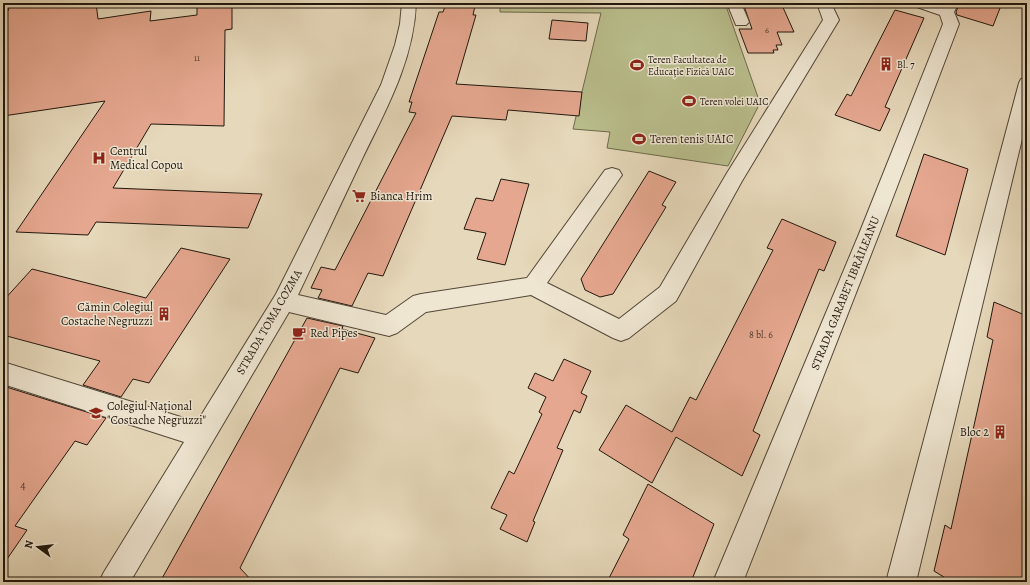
<svg xmlns="http://www.w3.org/2000/svg" width="1030" height="585" viewBox="0 0 1030 585" font-family="Alegreya,serif">
	<style>
		.green { fill: #b9bd8c; stroke: #6c6a4c }
		.building { fill: #e5a78f; stroke: #20170d }
		.lines { fill: none; stroke-linecap: round; stroke-linejoin: round }
		.minor-casing { stroke: #524738; stroke-width: 2 }
		.minor { fill: #efe6d2; fill-rule: evenodd }
		.labels { text-anchor: middle; stroke-width: 3; stroke-linejoin: round; paint-order: stroke }
		.far-number-label { font-size: 9px; fill: #513b2e }
		.far-poi-label { font-size: 10px; fill: #20170d; stroke: #efe6d2; text-anchor: start }
		.number-label { font-size: 10px; fill: #513b2e }
		.poi-label { font-size: 12px; fill: #20170d; stroke: #efe6d2; text-anchor: start }
		.street-label { font-size: 12px; fill: #20170d; stroke: #efe6d2 }
		.near-number-label { font-size: 12px; fill: #513b2e }
	</style>
	<rect width="100%" height="100%" fill="#e6d8ba"/>
	<filter id="stains"><feTurbulence type="fractalNoise" baseFrequency=".005" numOctaves="4"/><feColorMatrix values="0 0 0 0 .2 0 0 0 0 .09 0 0 0 0 .02 0 0 0 .5 -.17"/></filter>
	<radialGradient id="worn" r=".72"><stop offset=".6" stop-color="#630" stop-opacity="0"/><stop offset="1" stop-color="#630" stop-opacity=".3"/></radialGradient>
	<path class="green" d="M500,3H725L760,103L728,166L607,148L610,132L573,129L601,13L500,12Z"/>
	<path class="building" d="M11,3H96L98,19L151,11L150,21L197,15V3H232V29L225,30L224,126L151,124L113,188L262,194L248,228L96,222L88,235L16,232L105,101L3,116V11H8Z
		M743,3H781L794,32H777L782,45H776L778,50H773L774,53H748L739,29H752Z
		M957,3H1002L993,26L957,15L956,12L958,7Z
		M446,4L475,6L473,15H476L456,84L582,92L579,116L508,110L506,120L452,116L383,276L368,273L352,306L318,298L322,290L311,288L321,267L335,270L416,113L409,112L412,102H409L439,12H443Z
		M895,10L924,18L885,107L890,109L880,131L835,115L847,94L851,96Z
		M552,20L588,23L586,41L549,39Z
		M924,154L968,169L945,255L896,236Z
		M649,171L676,182L662,205L666,207L613,294L600,297L585,290L581,279Z
		M501,179L529,184L505,265L477,259L486,233L464,229L476,198L493,201Z
		M782,219L836,242L824,271L819,269L753,431L760,435L742,476L676,437L652,483L599,450L626,405L672,432L690,397L696,400L773,250L767,248Z
		M181,248L230,259L149,383L133,379L121,397L83,385L100,361L3,335V301L32,269L146,298Z
		M994,302L1027,316V554L1024,582H952L934,571L945,525L951,529L993,340L987,337Z
		M307,318L343,326L342,329L375,338L358,373L340,368L240,568L253,582H160Z
		M564,359L591,371L581,393L587,396L580,413L574,410L557,448L563,450L533,521L535,522L527,542L500,529L507,515L491,508L509,471L514,474L542,414L539,412L546,397L528,388L535,373L553,381Z
		M3,386L106,418L87,445L75,441L15,526L27,530L3,565Z
		M648,484L714,524L691,582H607L629,539L623,535Z"/>
	<g class="lines">
		<g class="minor-casing">
			<path id="minor" d="M402,3H416C414,59 387,108 363,157C341,203 320,249 298,295L386,315L413,296L421,294L527,278L605,170L612,168L619,170L622,175L547,283L619,319L660,287L727,173L823,20L817,3H831L839,20L742,181L676,301L629,338L621,341L613,338L531,295L426,312L397,333L389,336L289,312L130,582H99L104,572L184,442L3,384V362L197,422L276,294L381,85L395,45L400,24Z
				M727,3H741L749,22L746,25H736Z
				M912,3H934L942,6L941,3H955L957,6L954,12L959,24L879,234L743,582H713L859,234L943,24L940,15L914,6Z
				M1027,78V118L916,582H886L1019,83L1021,79Z"/>
		</g>
		<use href="#minor" class="minor"/>
	</g>
	<defs>
		<g id="building-bare" transform="scale(1.08)"><path d="M-4-6H4V6H1V3H-1V6H-4ZM-2.5-4.3h1.7v1.8h-1.7ZM.8-4.3h1.7v1.8H.8ZM-2.5-1h1.7V.8h-1.7ZM.8-1h1.7V.8H.8Z" fill="#8f2418" stroke="#efe6d2" stroke-width="2.5" paint-order="stroke"/></g>
		<g id="stadium-bare" transform="scale(1.08)"><path d="M0-5a6.5 5 0 1 0 0 10a6.5 5 0 1 0 0-10ZM-3.5-1.8h7v3.6h-7Z" fill="#8f2418" stroke="#efe6d2" stroke-width="2.5" paint-order="stroke"/></g>
		<g id="hospital-bare" transform="scale(1.08)"><path d="M-5-5h3v3.5h4V-5h3V5h-3V1.5h-4V5h-3Z" fill="#8f2418" stroke="#efe6d2" stroke-width="2.5" paint-order="stroke"/></g>
		<g id="supermarket-bare" transform="scale(1.08)"><path d="M-6-5.5h2.5l.6 2H6L4.5 2H-2.5L-4.4-4H-6ZM-1.5 3.2a1.3 1.3 0 1 0 .1 0ZM3 3.2a1.3 1.3 0 1 0 .1 0Z" fill="#8f2418" stroke="#efe6d2" stroke-width="2.5" paint-order="stroke"/></g>
		<g id="cafe-bare" transform="scale(1.08)"><path d="M-5.5-4.5H6V0H3Q3 3.5 0 3.5H-2.5Q-5.5 3.5-5.5 0ZM3-3.2v2h1.7v-2ZM-6 4.5H4V6H-6Z" fill="#8f2418" stroke="#efe6d2" stroke-width="2.5" paint-order="stroke"/></g>
		<g id="school-bare" transform="scale(1.08)"><path d="M0-5L7-2L0 1L-7-2ZM-4 1L0 2.5L4 1V4Q0 6-4 4Z" fill="#8f2418" stroke="#efe6d2" stroke-width="2.5" paint-order="stroke"/></g>
	</defs>
	<g fill-rule="evenodd">
		<use href="#building-bare" x="886" y="64"/>
		<use href="#stadium-bare" x="637" y="65"/>
		<use href="#stadium-bare" x="689" y="101"/>
		<use href="#stadium-bare" x="639" y="139"/>
		<use href="#hospital-bare" x="99" y="158"/>
		<use href="#supermarket-bare" x="359" y="196"/>
		<use href="#building-bare" x="164" y="314"/>
		<use href="#cafe-bare" x="299" y="333"/>
		<use href="#school-bare" x="96" y="413"/>
		<use href="#building-bare" x="1000" y="432"/>
	</g>
	<g class="labels">
		<g class="far-number-label">
			<text x="767" y="33">6</text>
			<text x="197" y="61">11</text>
		</g>
		<g class="far-poi-label">
			<text x="648" y="63">Teren Facultatea de<tspan x="648" dy="12">Educație Fizică UAIC</tspan></text>
			<text x="897" y="68">Bl. 7</text>
			<text x="700" y="105">Teren volei UAIC</text>
		</g>
		<g class="number-label">
			<text x="761" y="338">8 bl. 6</text>
		</g>
		<g class="poi-label">
			<text x="650" y="143">Teren tenis UAIC</text>
			<text x="110" y="155">Centrul<tspan x="110" dy="14">Medical Copou</tspan></text>
			<text x="370" y="200">Bianca Hrim</text>
			<text x="153" y="311" text-anchor="end">Cămin Colegiul<tspan x="153" dy="14">Costache Negruzzi</tspan></text>
			<text x="310" y="337">Red Pipes</text>
			<text x="107" y="410">Colegiul Național<tspan x="107" dy="14">"Costache Negruzzi"</tspan></text>
			<text x="989" y="436" text-anchor="end">Bloc 2</text>
		</g>
		<g class="street-label">
			<text transform="translate(845 293) rotate(-68)" y="4">STRADA GARABET IBRĂILEANU</text>
			<text transform="translate(269 322) rotate(-60)" y="4">STRADA TOMA COZMA</text>
		</g>
		<g class="near-number-label">
			<text x="23" y="489">4</text>
		</g>
	</g>
	<rect width="1030" height="585" fill="none" stroke="#e6d8ba" stroke-width="16"/>
	<rect x="4" y="4" width="1022" height="577" fill="none" stroke="#20170d" stroke-width="2"/>
	<rect x="8" y="8" width="1014" height="569" fill="none" stroke="#20170d"/>
	<g transform="translate(38 547) rotate(285)" stroke="#efe6d2" stroke-width="3" paint-order="stroke">
	<path d="M0-3L7 15L0 10L-7 15Z" fill="#20170d"/>
	<text y="-6" font-size="11" font-weight="bold" text-anchor="middle" fill="#20170d">N</text>
	</g>
	<rect width="100%" height="100%" filter="url(#stains)"/>
	<rect width="100%" height="100%" fill="url(#worn)"/>
</svg>
